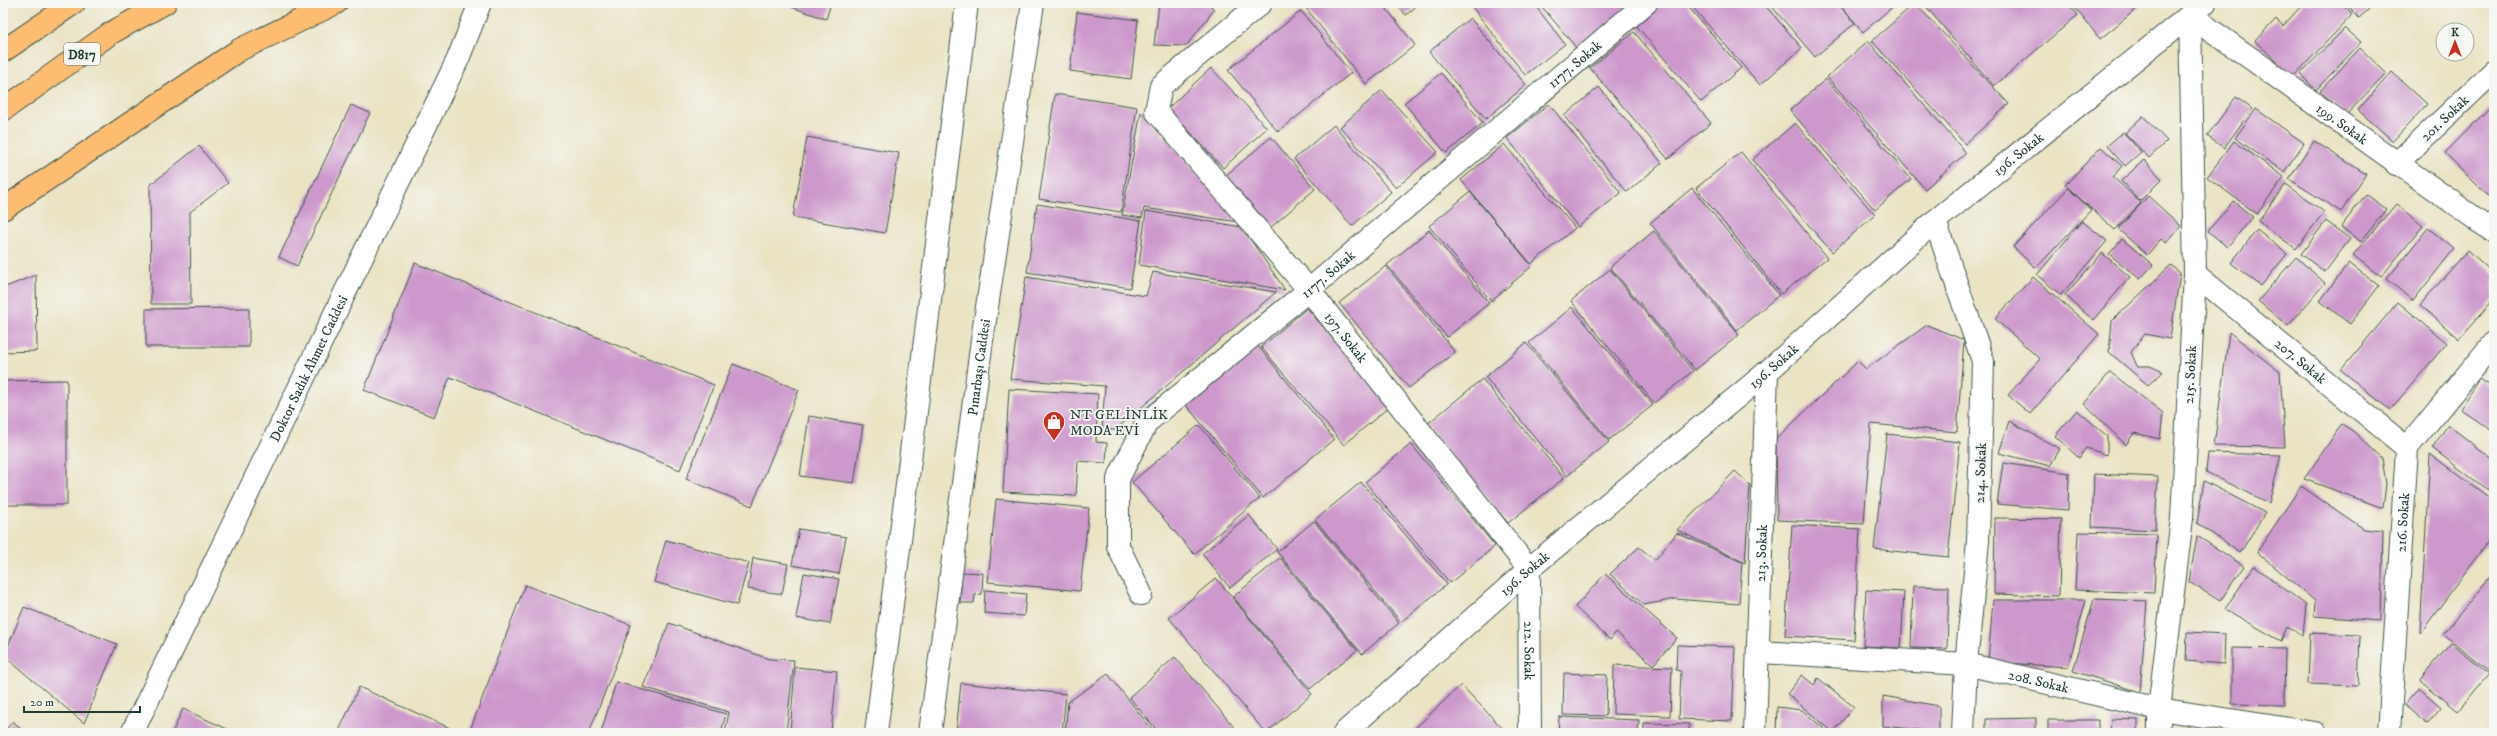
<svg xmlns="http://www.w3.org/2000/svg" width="2497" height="736" viewBox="0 0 2497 736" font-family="'IM FELL DW Pica',serif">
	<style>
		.building { fill: #cd99cc }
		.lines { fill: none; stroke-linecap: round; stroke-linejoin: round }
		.minor-casing { stroke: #3d564a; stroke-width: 24 }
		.highway-casing { stroke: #3d564a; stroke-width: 24 }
		.minor { stroke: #fff; stroke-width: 22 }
		.highway { stroke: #fdbc6f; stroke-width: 22 }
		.labels { text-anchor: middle; stroke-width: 3.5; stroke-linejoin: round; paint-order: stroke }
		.shield { fill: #f6f6f2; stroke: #60746d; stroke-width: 1 }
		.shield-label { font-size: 13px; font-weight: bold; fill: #1f3d34 }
		.street-label { font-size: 14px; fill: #1f3d34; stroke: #f6f6f2 }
		.poi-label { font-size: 14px; fill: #1f3d34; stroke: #f6f6f2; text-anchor: start }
	</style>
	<rect width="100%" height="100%" fill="#f6f6f2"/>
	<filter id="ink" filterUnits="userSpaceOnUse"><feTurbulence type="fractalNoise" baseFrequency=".025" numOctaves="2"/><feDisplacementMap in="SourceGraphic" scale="8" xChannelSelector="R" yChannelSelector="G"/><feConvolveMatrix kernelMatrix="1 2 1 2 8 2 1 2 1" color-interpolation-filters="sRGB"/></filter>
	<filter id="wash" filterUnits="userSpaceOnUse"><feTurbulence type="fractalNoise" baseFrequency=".012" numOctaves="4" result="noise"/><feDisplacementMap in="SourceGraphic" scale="16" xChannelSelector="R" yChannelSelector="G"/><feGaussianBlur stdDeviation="0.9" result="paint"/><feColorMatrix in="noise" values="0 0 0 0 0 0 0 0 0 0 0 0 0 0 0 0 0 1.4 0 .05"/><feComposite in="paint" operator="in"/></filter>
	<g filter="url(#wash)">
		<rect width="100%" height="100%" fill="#eae3c4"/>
		<g id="blocks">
			<path class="building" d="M780,3H831L826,19Z
				M1132,3H1153V6Z
				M1159,3H1209L1214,10L1186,46L1154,45Z
				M1302,3H1382L1415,45L1366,84Z
				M1395,3H1420L1406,15Z
				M1469,3H1533L1565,44L1525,75Z
				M1539,3H1635L1578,50Z
				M1659,3H1685L1741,68L1701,102L1635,24Z
				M1689,3H1763L1802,48L1760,85Z
				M1769,3H1837L1855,23L1815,57Z
				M1839,3H1897L1863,32Z
				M1915,3L2009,104L1965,144L1872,41Z
				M1923,3H2067L2078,15L1994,86Z
				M2071,3H2144L2100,39Z
				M2304,3H2341L2353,14L2293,77L2255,41L2276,19L2283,26Z
				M2346,3H2376L2359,18Z
				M1301,11L1351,73L1278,132L1228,70Z
				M1077,12L1138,20L1131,79L1070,71Z
				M1470,18L1526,85L1486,119L1429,52Z
				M2345,28L2361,42L2316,90L2300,74Z
				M1634,32L1711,123L1668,159L1590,68Z
				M1868,41L1966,153L1925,189L1827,77Z
				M2360,48L2386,73L2346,115L2320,91Z
				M1211,68L1267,128L1223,168L1168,108Z
				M2392,72L2427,104L2393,141L2358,110Z
				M1441,73L1483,123L1446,153L1404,103Z
				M1826,79L1911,179L1875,210L1790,110Z
				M1599,87L1662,163L1627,192L1564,116Z
				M1382,90L1438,152L1396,188L1340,127Z
				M1055,94L1137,107L1121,212L1039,199Z
				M2236,97L2252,109L2224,148L2207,136Z
				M2494,103V202L2445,153Z
				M1549,104L1621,193L1578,227L1507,138Z
				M351,105L370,113L297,266L279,257Z
				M2256,109L2304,143L2284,172L2235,138Z
				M1141,112L1176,150L1239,222L1144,208L1142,218L1122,215Z
				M2143,116L2167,141L2149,158L2125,133Z
				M1795,123L1875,215L1832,252L1752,160Z
				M1334,125L1391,192L1352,226L1294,159Z
				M2123,132L2141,152L2125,166L2107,146Z
				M807,137L899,153L885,233L793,217Z
				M1271,137L1315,189L1269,229L1224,177Z
				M2234,141L2284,177L2257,214L2207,177Z
				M2314,141L2366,174L2341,212L2289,179Z
				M1504,144L1575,228L1531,264L1461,180Z
				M199,146L228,183L190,212L191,304H151L150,185Z
				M2101,147L2122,166L2113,177L2141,203L2115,230L2065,185Z
				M1741,152L1827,258L1781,294L1696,188Z
				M2144,160L2162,179L2140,201L2121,181Z
				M2286,184L2324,212L2296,249L2258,221Z
				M1692,188L1779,295L1737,330L1650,223Z
				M2068,188L2091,210L2036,268L2013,247Z
				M1470,192L1532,266L1491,301L1429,226Z
				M2366,194L2386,209L2361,242L2341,227Z
				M2148,196L2181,226L2166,243L2161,239L2147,255L2118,229Z
				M2233,201L2253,217L2227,247L2208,231Z
				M1037,204L1141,221L1130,288L1027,272Z
				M2396,204L2423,226L2381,277L2353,255Z
				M1146,211L1242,227L1285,290L1139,265Z
				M2082,221L2107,241L2061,295L2037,275Z
				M2326,221L2350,239L2325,272L2301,254Z
				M2428,228L2454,249L2413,301L2387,279Z
				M1429,230L1489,303L1447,337L1387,265Z
				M2257,230L2287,254L2261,286L2231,263Z
				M1654,231L1739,335L1695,370L1610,267Z
				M2122,239L2153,265L2140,279L2109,254Z
				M2468,250L2494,274V299L2459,339L2420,305Z
				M2102,253L2130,277L2093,320L2065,295Z
				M2296,257L2325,283L2288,326L2258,301Z
				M415,263L714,385L680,470L450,377L434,417L364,390Z
				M2349,263L2379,286L2350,324L2320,301Z
				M2171,265L2180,273L2170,339L2145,334L2131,352L2137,366H2150L2163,372L2148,385L2109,352L2112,321Z
				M1386,266L1455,352L1409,388L1339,303Z
				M1610,269L1693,371L1654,403L1571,301Z
				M1153,272L1276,292L1115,430L1102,429L1105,386L1010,379L1026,277L1146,296Z
				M36,275L37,351L3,352V288Z
				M2033,277L2099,334L2030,414L2008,395L2040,359L1995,319Z
				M2398,302L2447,343L2390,410L2341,370Z
				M1572,307L1653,405L1609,440L1529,343Z
				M249,308V347H146V309Z
				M1307,308L1390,406L1344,445L1261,347Z
				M1927,325L1964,340L1957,432L1871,424L1864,524L1777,520L1776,439L1858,361L1866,369Z
				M2229,332L2280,372L2285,447L2214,446Z
				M1526,343L1609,442L1567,476L1485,377Z
				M1258,346L1334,439L1263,498L1186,405Z
				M733,364L799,390L752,506L686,479Z
				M2110,372L2163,413L2160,439L2134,433L2126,445L2084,404Z
				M1482,379L1564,478L1508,523L1426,425Z
				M2480,379L2492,387L2494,385V432L2460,409Z
				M67,380V505H3V381Z
				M1009,389L1098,394L1096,442L1107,443L1106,463L1078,461L1076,496L1003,492Z
				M2077,410L2107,436V455L2086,448L2079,458L2055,436Z
				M809,416L863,425L854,483L800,476Z
				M2009,421L2060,449L2050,466L1999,453Z
				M2342,424L2354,432L2382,458L2386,484L2383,508L2304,479Z
				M1199,425L1260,498L1194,554L1132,482Z
				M2448,425L2494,460V495L2432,448Z
				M1887,434L1960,442L1948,557L1874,549Z
				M1411,444L1495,546L1450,583L1365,482Z
				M2208,453L2281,455L2269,503L2206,472Z
				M2430,454L2494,501V533L2420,634Z
				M2003,463L2069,473L2068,510L1997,504Z
				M1735,471L1750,485L1745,563L1677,530Z
				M2094,474L2158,477L2155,530L2092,527Z
				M2204,481L2265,513L2240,553L2197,523Z
				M1361,482L1447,584L1401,622L1315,520Z
				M2301,486L2364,529L2383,531L2381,621L2314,616L2315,601L2257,552Z
				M996,499L1089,508L1080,591L988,582Z
				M1249,515L1277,549L1230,588L1202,554Z
				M1995,518L2061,519L2059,596L1994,594Z
				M1314,521L1399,623L1362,654L1277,552Z
				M1792,525L1860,529L1854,640L1785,636Z
				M799,529L846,537L839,574L792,565Z
				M2078,532L2157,534L2154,593L2075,590Z
				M1677,533L1742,562L1739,604L1675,599L1644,605L1610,574L1639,547L1655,560Z
				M2197,536L2244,566L2220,601L2189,582Z
				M666,540L749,563L737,605L654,582Z
				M753,558L788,564L782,594L748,589Z
				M1280,558L1357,650L1310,689L1233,597Z
				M2254,566L2306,605L2303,635L2287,627L2281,641L2225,609Z
				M962,572L983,573L982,594L975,595L974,603H960Z
				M2494,572V675L2443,634Z
				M804,573L839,579L830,624L796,618Z
				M1605,574L1677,638L1653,665L1616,632L1610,640L1575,607Z
				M1216,578L1312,694L1266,733L1169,618Z
				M525,585L631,625L589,733H469Z
				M1913,586L1949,587L1947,649L1911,648Z
				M985,590L1026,594L1024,616L984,613Z
				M1866,590L1904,592L1901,648L1863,646Z
				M2094,599L2147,601L2140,692L2073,671Z
				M1993,600H2086L2068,667L1988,662Z
				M24,607L117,644L84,723L4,656Z
				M669,623L769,659L794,660L786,733H725L729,712L643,687Z
				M2187,632L2225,634L2224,664L2186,661Z
				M2310,633L2360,635L2358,686L2308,684Z
				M2451,643L2489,674L2458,711L2420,680Z
				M1677,645L1735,647L1732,721L1679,719L1681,671L1676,670Z
				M2232,648L2285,649L2284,705L2232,704Z
				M1175,657L1239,733H1159L1129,697Z
				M1614,665L1672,667L1670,716L1613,714Z
				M795,667L837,671L831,733H790Z
				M1564,673L1607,675L1606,716L1563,715Z
				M1108,674L1155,733H1065L1068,702Z
				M1802,675L1814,685L1818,678L1854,707L1833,732L1787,694Z
				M616,682L726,714L721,733H601Z
				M961,683L1066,694L1062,733H956Z
				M1461,685L1507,733H1410Z
				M359,687L461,733H338Z
				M2419,688L2441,707L2427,724L2404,705Z
				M1883,696L1939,706V732L1883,726Z
				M1777,707L1802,710L1823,728V733H1776Z
				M183,709L236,733H172Z
				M1559,717L1639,720L1638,733H1558Z
				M2036,718V733H1986V719Z
				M2111,719L2138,720V733H2110Z
				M2048,720H2098V733H2048Z
				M13,721L25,733H3Z
				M1644,723L1689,724V733H1644Z
				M2184,729L2213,732V733H2184Z"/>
		</g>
	</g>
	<g filter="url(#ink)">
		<use href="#blocks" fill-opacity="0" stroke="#3d564a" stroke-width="1"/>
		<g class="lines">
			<g class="minor-casing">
				<g id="minor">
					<path id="s1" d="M1261,3L1161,86L1156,111L1309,290L1529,569L1530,733"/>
					<path id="s2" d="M2190,15L2494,232"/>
					<path id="s3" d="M2396,164L2494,71"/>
					<path d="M1935,221L1983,361L1978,541L1966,664L1963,733"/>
					<path id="s4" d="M2195,274L2407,448"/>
					<path id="s5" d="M1141,594L1118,546V479L1147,422L1309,290L1646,3"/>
					<path id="s6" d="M1759,652L1966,664L2159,709L2315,733"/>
					<path id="s7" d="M132,733L458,59L480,3"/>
					<path d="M876,733L967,3"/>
					<path id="s8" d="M930,733L982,340L1033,3"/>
					<path id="s9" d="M1344,733L1529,569L1767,372L1935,221L2205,3"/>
					<path id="s10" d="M1755,733L1767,372"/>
					<path id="s11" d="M2159,733V709L2182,518L2195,274L2190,15"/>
					<path id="s12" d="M2389,733L2407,448L2494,342"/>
				</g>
			</g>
			<g class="highway-casing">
				<path id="highway" d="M3,51L74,3
					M3,110L111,33L165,3
					M3,209L239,50L336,3"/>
			</g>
			<use href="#minor" class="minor"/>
			<use href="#highway" class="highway"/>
		</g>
	</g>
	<defs>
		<g id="shop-pin" transform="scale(1.15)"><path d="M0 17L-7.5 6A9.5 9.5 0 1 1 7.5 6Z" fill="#c8321e" stroke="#f6f6f2"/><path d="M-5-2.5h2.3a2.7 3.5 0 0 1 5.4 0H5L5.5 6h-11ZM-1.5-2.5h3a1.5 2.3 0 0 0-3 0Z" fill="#fff"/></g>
	</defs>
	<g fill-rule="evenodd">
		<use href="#shop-pin" x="1054" y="422"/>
	</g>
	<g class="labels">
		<rect class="shield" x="64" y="43" width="36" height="22" rx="3"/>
		<g class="shield-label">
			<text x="82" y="59">D817</text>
		</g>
		<g class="street-label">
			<text dy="5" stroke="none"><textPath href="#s5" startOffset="742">1177. Sokak</textPath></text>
			<text dy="5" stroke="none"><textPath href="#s3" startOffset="67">201. Sokak</textPath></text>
			<text dy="5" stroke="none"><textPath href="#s2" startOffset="187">199. Sokak</textPath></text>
			<text dy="5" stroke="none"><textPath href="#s9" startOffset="889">196. Sokak</textPath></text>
			<text dy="5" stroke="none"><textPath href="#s5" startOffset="418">1177. Sokak</textPath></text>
			<text dy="5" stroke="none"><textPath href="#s1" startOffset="451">197. Sokak</textPath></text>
			<text dy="5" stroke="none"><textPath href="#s4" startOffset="137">207. Sokak</textPath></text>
			<text dy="5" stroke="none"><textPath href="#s9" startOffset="565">196. Sokak</textPath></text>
			<text dy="5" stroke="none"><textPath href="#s8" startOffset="369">Pınarbaşı Caddesi</textPath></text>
			<text dy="5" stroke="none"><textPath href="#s7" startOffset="405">Doktor Sadık Ahmet Caddesi</textPath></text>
			<text dy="5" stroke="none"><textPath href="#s11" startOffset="360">215. Sokak</textPath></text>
			<text transform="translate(1980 473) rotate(-88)" y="5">214. Sokak</text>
			<text dy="5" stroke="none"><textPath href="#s12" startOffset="211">216. Sokak</textPath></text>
			<text dy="5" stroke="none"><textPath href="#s10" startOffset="180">213. Sokak</textPath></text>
			<text dy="5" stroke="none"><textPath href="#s9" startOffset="241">196. Sokak</textPath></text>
			<text dy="5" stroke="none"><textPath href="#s1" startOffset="828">212. Sokak</textPath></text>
			<text dy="5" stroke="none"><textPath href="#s6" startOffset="282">208. Sokak</textPath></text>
		</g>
		<g class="poi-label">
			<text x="1070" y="419">NT GELİNLİK<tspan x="1070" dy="16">MODA EVİ</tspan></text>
		</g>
	</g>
	<rect width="2497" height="736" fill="none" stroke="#f6f6f2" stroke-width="16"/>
	<g transform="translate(2455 42)"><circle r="19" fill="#f6f6f2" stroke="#a0aca6"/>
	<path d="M0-3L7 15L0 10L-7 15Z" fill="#c8321e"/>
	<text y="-6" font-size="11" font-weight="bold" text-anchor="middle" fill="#1f3d34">K</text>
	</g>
	<path d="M24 706v6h116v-6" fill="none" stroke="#1f3d34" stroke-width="2"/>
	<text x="30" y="706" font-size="12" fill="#1f3d34" stroke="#f6f6f2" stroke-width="3" paint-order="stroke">20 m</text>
</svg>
